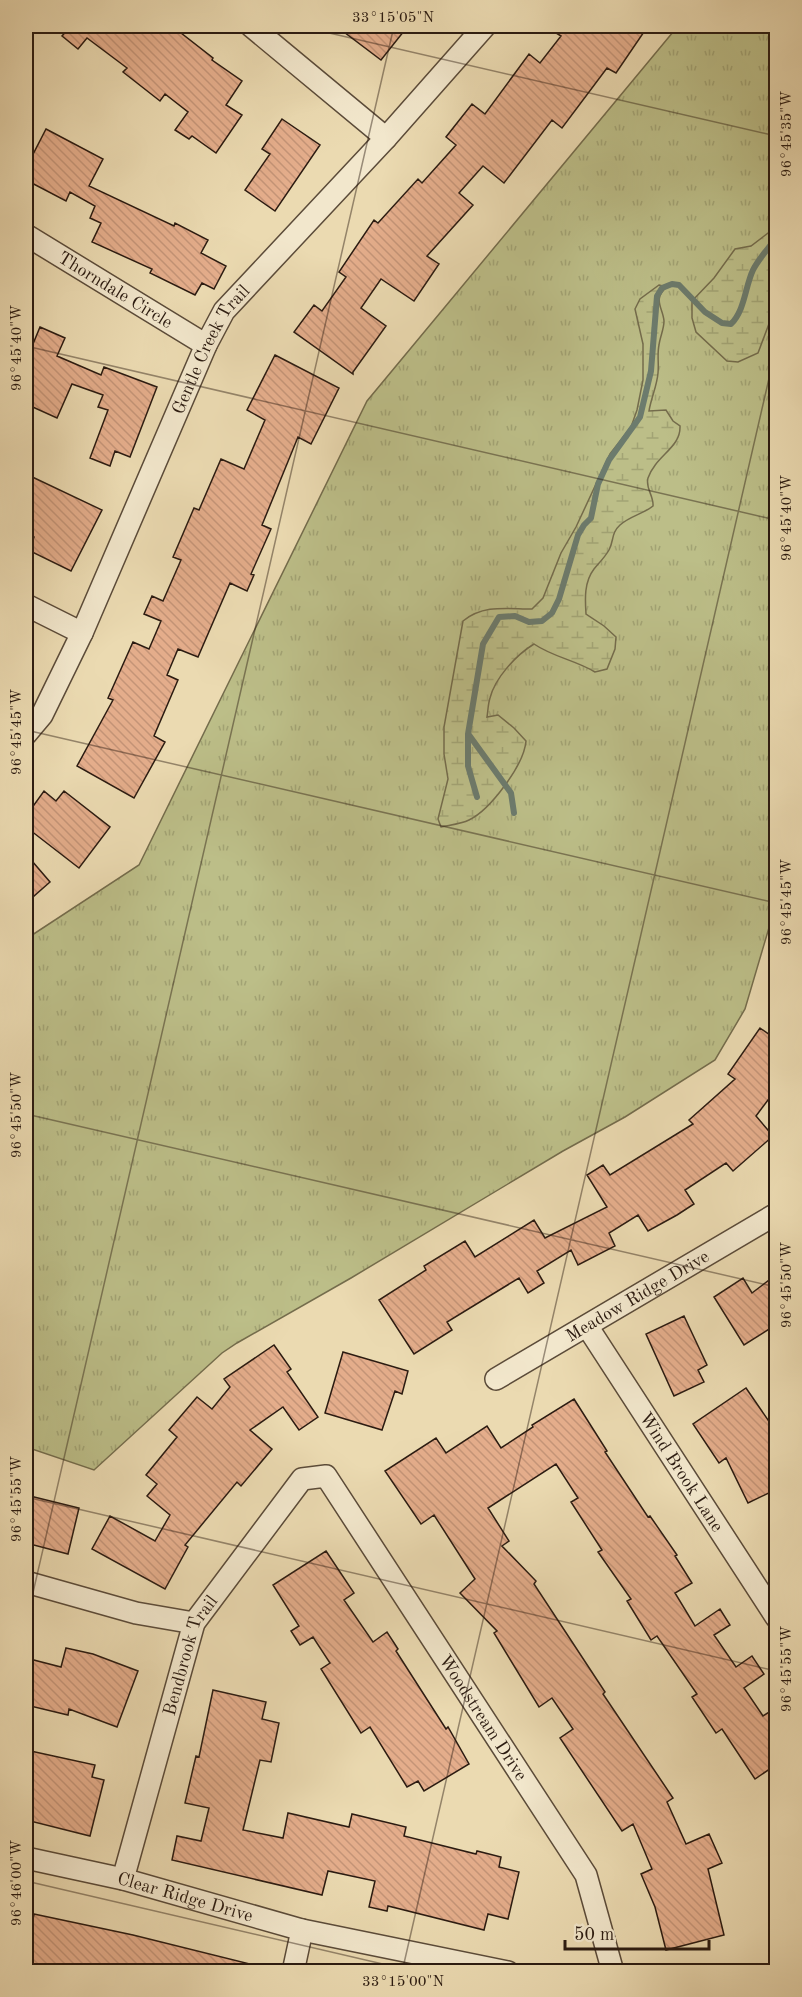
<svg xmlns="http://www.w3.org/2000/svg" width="802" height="1997" viewBox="0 0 802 1997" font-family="'Old Standard TT',serif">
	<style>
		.grass { fill: url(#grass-tufts); stroke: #746c4c; stroke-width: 1.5 }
		.wetland { fill: url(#wetland-marsh); stroke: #746c4c; stroke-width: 1.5 }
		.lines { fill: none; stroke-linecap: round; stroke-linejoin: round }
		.stream { stroke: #6c7b6d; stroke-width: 6 }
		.building { fill: url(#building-back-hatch); stroke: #2b1b11; stroke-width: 1.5 }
		.minor-casing { stroke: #5b4b39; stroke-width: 24 }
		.minor { stroke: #f2e7cc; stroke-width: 21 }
		.ticks { fill: none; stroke: #2b1b11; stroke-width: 1.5; stroke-opacity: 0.45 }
		.labels { text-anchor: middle; stroke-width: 4.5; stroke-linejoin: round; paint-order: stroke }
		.street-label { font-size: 18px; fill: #2b1b11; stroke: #f2e7cc }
		.neatline { fill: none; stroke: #2b1b11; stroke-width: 2 }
		.ticks-label { font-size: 15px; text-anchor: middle; fill: #2b1b11 }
	</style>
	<defs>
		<pattern id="grass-tufts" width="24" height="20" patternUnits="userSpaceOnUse" patternTransform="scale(1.5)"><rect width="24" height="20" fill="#bcbe88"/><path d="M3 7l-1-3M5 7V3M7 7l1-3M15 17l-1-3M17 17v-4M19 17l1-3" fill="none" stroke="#a2a374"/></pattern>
		<pattern id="wetland-marsh" width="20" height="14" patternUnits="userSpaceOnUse" patternTransform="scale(1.5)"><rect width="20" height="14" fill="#bcbe88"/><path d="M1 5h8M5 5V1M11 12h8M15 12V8" fill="none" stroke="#a2a374"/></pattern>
		<pattern id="building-back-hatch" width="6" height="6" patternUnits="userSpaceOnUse" patternTransform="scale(1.5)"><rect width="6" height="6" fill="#e4ad8b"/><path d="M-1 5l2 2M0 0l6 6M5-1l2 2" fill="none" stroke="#c49477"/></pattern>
	</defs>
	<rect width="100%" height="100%" fill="#ebdab1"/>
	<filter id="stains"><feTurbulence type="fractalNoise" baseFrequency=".00333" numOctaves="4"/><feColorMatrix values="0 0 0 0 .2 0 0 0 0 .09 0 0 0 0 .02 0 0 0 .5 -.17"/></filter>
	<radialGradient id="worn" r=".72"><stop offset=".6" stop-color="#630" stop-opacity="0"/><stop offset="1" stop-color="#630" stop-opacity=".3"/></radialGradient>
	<path class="grass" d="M678,26H776V904L745,1009L715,1060L625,1117L563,1151L351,1278L237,1343L222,1353L94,1470L26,1447V939L139,865L367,401Z"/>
	<path class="wetland" d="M776,227V305L758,353L738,362L727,361L696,332L692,318V301L714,278L735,249L751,246Z
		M659,285L667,287C652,299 663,308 664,321C664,329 660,337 659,345C657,354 659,364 658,373C657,386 651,398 649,411L666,410L673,421L680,426C681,448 656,455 648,478C645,488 654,496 653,506C643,514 630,516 620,525C611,533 614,541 609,550C605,557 599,563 594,569C584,582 585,599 586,614L604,626L616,637L615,649L607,669L595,672C575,660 553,657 534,644C516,655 495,678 490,698C488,704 488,711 487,717L498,715L514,728L526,741C524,765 490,810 469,820C461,824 450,825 441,827L438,819L448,779L444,754V727L463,621C484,604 508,609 532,609L543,598L561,553L576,527L610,454L631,427L637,410L643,380V344L635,309L640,299Z"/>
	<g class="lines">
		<path class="stream" d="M469,735L511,793L514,813
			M477,797L468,766V734L483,644L499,617L515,616L529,622L542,621L552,613L559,599L578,535L584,525L591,518L598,484L609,460L640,417L651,371L657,296L662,288L672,284L679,285L705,312L722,323L731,324C745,310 745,287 753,270C759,258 769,248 776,238"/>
	</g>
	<path class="building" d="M71,26H172L213,58L212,60L242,81L226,105L242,115L216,153L192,136L189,139L175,130L188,112L165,94L160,101L123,72L127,68L87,38L78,49L62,36Z
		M336,26H408L381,60Z
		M545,26H648L616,73L607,68L562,128L552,120L504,183L483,166L459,193L473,205L427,256L439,264L414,301L381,279L361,308L386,326L353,372V374L294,332L314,305L322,311L346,277L339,272L374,220L378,223L418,179L422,183L456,145L446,137L472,104L485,114L529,54L540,63L561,36Z
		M282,119L320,145L275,211L245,190L270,154L262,149Z
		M46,129L103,159L89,186L174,226L175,223L208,240L201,253L226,266L214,289L202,283L195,295L150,273L152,269L92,242L101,223L90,218L95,206L70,192L66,201L26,180V168Z
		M40,327L65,338L57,356L101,375L104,367L157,387L130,457L115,451L110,466L90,458L108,410L98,407L103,395L72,384L57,418L26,404V361Z
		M275,355L339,388L311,444L298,437L262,525L271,529L251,574L254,575L247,591L230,583L198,657L178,649L167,675L178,680L154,736L165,742L134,798L77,766L113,700L108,698L133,642L149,649L161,621L144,614L152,596L163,601L181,560L173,557L194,508L199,510L221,459L244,469L265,420L247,410Z
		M26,474L102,510L71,571L28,550L34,537L26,536Z
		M44,791L56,801L64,791L110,827L79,868L26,827V816Z
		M26,854L50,882L26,903Z
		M760,1028L777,1040V1088L756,1116L773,1136L733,1171L726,1163L685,1190L694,1204L677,1215L648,1231L638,1215L609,1233L615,1246L578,1265L571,1250L537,1271L544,1283L528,1293L519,1278L447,1322L452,1330L414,1354L379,1300L426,1270L424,1266L465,1241L475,1257L534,1220L545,1238L607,1207L587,1175L603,1165L610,1175L693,1124L689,1120L735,1079L728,1074Z
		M777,1274V1324L744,1345L714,1297L743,1278L752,1293Z
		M684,1316L707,1365L698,1370L704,1382L674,1396L646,1334Z
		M274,1345L291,1369L287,1372L318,1417L299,1430L283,1407L250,1430L272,1449L241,1486L237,1482L185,1545L188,1547L165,1589L92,1549L110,1516L155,1541L170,1515L147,1496L157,1484L146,1475L177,1437L169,1430L197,1397L212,1409L230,1387L224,1379Z
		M343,1352L408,1371L402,1394L395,1391L382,1430L325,1413Z
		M746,1388L777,1433V1489L748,1503L726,1458L719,1463L693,1424Z
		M574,1399L607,1451L605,1452L648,1517L650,1516L677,1555L675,1556L692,1583L675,1593L695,1626L720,1609L730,1625L714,1635L736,1667L752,1656L764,1674L744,1688L763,1716L777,1707V1764L755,1779L722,1729L716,1733L692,1697L697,1694L657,1636L651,1640L627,1601L631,1599L598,1552L602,1550L571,1502L578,1498L556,1464L488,1508L509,1541L502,1546L536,1581L534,1584L605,1692L603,1694L673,1798L667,1802L686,1844L709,1834L722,1863L708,1869L724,1935L666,1950L655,1907L641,1874L652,1869L633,1824L622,1831L560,1738L573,1729L552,1698L539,1707L494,1633L497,1631L460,1593L475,1579L434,1515L421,1524L385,1471L436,1438L446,1453L487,1426L501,1448L533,1427L532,1425Z
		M26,1495L79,1508L68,1554L26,1543Z
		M326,1551L354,1593L344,1600L373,1642L387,1632L398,1649L396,1651L446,1729L448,1727L469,1764L424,1791L418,1781L407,1787L370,1727L361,1733L321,1669L330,1663L313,1637L300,1645L291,1631L299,1626L273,1585Z
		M66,1648L93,1654L138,1671L117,1727L69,1709L68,1715L26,1705V1658L61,1667Z
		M213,1690L266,1702L262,1719L279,1723L271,1762L260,1760L243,1830L283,1838L288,1813L349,1827L352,1814L406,1827L404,1836L476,1854L477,1851L501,1857L499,1867L519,1872L508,1919L488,1914L484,1930L388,1906L387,1911L369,1907L375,1881L328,1871L322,1895L172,1860L177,1836L201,1841L209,1808L185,1803L196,1756L199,1757Z
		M26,1750L95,1765L92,1777L104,1780L90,1836L26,1820Z
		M34,1914L133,1935L254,1965V1971H44L26,1968V1955Z"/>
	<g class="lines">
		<g class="minor-casing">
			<g id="minor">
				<path d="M251,26L386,138"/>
				<path id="s1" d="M26,235L206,345"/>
				<path d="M26,605L82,633"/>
				<path id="s2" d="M26,734L42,715L82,633L206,345L224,311L386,138L485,26"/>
				<path id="s3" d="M587,1326L776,1617"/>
				<path id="s4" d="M496,1379L776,1214"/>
				<path d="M26,1582L136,1613L194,1623"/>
				<path id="s5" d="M26,1858L123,1879L302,1930L293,1972"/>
				<path id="s6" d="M123,1879L194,1623L302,1479L326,1476L586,1875L613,1972"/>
				<path d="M302,1930L508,1972"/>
			</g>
		</g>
		<use href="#minor" class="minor"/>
	</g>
	<path class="ticks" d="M299,26L776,136M26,346L776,520M26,730L776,903M26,1114L776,1287M26,1497L776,1671M26,1623L394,26M26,1881L417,1972M402,1972L776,348"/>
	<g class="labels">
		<g class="street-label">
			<text dy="6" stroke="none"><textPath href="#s1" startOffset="105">Thorndale Circle</textPath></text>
			<text dy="6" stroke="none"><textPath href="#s2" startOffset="428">Gentle Creek Trail</textPath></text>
			<text dy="6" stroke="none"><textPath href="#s4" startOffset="164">Meadow Ridge Drive</textPath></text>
			<text dy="6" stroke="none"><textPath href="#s3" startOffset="174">Wind Brook Lane</textPath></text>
			<text dy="6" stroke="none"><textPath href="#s6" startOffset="234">Bendbrook Trail</textPath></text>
			<text dy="6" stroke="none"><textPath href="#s6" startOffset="758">Woodstream Drive</textPath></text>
			<text dy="6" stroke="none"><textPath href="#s5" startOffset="164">Clear Ridge Drive</textPath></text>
		</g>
	</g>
	<rect width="802" height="1997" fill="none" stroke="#ebdab1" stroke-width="66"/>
	<path d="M565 1940v9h144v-9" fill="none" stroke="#2b1b11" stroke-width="3"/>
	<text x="574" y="1940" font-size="18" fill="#2b1b11" stroke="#f2e7cc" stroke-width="4.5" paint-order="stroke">50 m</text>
	<rect x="33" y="33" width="736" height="1931" class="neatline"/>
	<g class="ticks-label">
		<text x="393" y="22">33°15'05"N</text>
		<text transform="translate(786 134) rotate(-90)" y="5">96°45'35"W</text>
		<text transform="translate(16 348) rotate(-90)" y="5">96°45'40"W</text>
		<text transform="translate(786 518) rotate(-90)" y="5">96°45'40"W</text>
		<text transform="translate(16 732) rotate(-90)" y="5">96°45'45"W</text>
		<text transform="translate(786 902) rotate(-90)" y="5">96°45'45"W</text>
		<text transform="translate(16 1115) rotate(-90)" y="5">96°45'50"W</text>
		<text transform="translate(786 1285) rotate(-90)" y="5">96°45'50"W</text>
		<text transform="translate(16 1499) rotate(-90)" y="5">96°45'55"W</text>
		<text transform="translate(786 1669) rotate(-90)" y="5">96°45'55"W</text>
		<text transform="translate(16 1883) rotate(-90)" y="5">96°46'00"W</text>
		<text x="403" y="1986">33°15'00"N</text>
	</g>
	<rect width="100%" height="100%" filter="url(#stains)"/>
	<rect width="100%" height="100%" fill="url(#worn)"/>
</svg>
